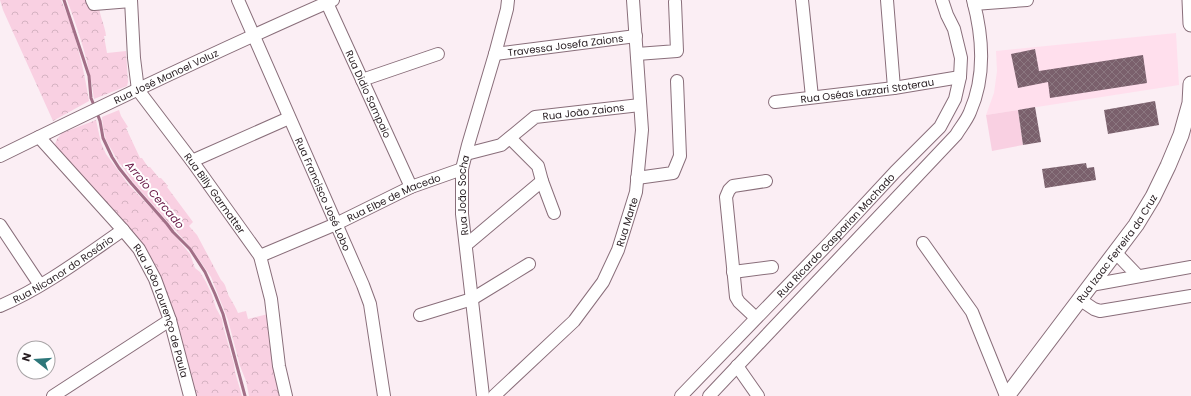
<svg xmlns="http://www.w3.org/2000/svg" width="1191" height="396" viewBox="0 0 1191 396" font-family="Poppins,sans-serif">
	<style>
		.built { fill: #ffdfed }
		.grass { fill: #f9d0e2 }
		.park { fill: url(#park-crowns) }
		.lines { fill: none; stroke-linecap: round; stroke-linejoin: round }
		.stream { stroke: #a26f87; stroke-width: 3 }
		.building { fill: url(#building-cross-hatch) }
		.minor-casing { stroke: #896e7a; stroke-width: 14 }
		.major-casing { stroke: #896e7a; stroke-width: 17 }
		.minor { stroke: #fff; stroke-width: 12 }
		.major { stroke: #fff; stroke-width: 15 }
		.labels { text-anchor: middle; stroke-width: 4; stroke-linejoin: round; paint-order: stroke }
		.street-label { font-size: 10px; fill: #261c20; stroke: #fff }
		.water-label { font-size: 11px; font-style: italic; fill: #671645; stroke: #fff }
	</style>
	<defs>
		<pattern id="park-crowns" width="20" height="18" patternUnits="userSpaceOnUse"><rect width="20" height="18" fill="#f9d0e2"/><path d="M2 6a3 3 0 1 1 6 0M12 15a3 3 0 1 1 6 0" fill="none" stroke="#d5b2c2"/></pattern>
		<pattern id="building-cross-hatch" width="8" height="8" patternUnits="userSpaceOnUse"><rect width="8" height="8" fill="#7a606c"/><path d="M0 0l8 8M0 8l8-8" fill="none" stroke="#8b7780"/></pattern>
	</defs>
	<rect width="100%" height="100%" fill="#fbeef4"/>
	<path class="built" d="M1176,33L1179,85L986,115L994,93L997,71L996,51Z"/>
	<path class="grass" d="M1018,110L1023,145L992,151L986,115Z"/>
	<path class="park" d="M0,0H61C75,31 84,68 89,101L53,121L3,10Z
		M67,0H88L99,7C100,17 105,26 106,36H104L107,53L126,51L128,82L127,86L94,99C90,65 79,32 67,0Z
		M119,110L121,116L128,127L126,128L140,158H142L148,167H150L159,178H161L168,186L167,187L193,222L189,226L197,235L221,280C227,285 226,292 230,298C233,303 236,308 238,313L246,311L248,319L268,314L273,358L272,363L280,396H249L246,381L240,366L228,320L211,277L192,249L175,230L132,181L123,167L119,163L106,140L103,127L102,117Z
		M96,120L101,143L106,154L128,184L162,220L190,254L195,268L200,272L206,282L212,295L216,308L222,319L223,326L234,364L235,372L242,396H194L180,339L121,221L57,148L55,144L57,139L62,133Z"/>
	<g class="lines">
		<path class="stream" d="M64,0L89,76L91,98L95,108
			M97,113L100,121L103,138L112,157L119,168L131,183L167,224L173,232L190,249L205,272L215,294L223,314L245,396"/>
	</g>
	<path class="building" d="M1035,49L1039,71L1143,55L1147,83L1050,98L1048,82L1018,88L1011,54Z
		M1155,101L1159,125L1108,134L1104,110Z
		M1035,107L1041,142L1023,145L1018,110Z
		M1086,163L1087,168L1094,167L1096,180L1045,188L1042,169Z"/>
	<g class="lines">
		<g class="minor-casing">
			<g id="minor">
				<path d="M92,0L94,4L131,1"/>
				<path id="s1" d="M131,0L134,58L138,90L192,161L260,256L271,299L279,366L286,396"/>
				<path id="s2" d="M238,0L363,285L370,304L384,396"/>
				<path id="s3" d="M327,0V3L411,187"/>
				<path d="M802,0L812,97"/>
				<path d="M887,0L894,88"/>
				<path d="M974,4L1027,0"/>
				<path id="s4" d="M495,54L636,36"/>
				<path d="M637,54L677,51L675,2"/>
				<path d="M362,80L438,54"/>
				<path id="s5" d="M775,102L894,88L960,77"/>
				<path id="s6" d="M39,137L123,230L139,249L155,279L170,320L190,396"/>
				<path d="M510,138L538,166L542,181L554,213"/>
				<path id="s7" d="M466,154L501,145L535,117L640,105"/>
				<path id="s8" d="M0,156C110,102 221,49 333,0"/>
				<path d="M192,161L289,118"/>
				<path d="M637,178L673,173L680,156L677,81"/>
				<path d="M0,225L40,285"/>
				<path d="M923,243L972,312L1006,396"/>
				<path d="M466,245L542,181"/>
				<path d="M1115,252L1138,276"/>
				<path id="s9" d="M260,256L336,224L411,187L462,169"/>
				<path d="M733,272L772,267"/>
				<path d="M1091,285L1191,267"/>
				<path d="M1079,299L1094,309L1100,311L1191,296"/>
				<path id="s10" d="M0,306C43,288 85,256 123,230"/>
				<path d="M420,315L472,299L529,264"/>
				<path d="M756,318L739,302L736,297L726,197L729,190L733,186L766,181"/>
				<path d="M737,366L758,396"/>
				<path d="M53,396L170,320"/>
				<path id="s11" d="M483,396L462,214V169L468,145L495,54L507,9L508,0"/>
				<path id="s12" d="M494,396L574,321L603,282L618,250L636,192L642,130L633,0"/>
				<path id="s13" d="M681,396L829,243L895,172L940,127L955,99L960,77L961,58L954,29L947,15L942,0"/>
				<path d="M709,396L956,135C960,128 967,120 970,112C986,76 983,37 973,0"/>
			</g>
		</g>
		<g class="major-casing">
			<g id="major">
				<path d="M1190,0L1191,24"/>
				<path id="s14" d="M1007,396L1136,225L1153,197L1168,166L1181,135L1190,103L1191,84"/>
			</g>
		</g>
		<use href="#minor" class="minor"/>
		<use href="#major" class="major"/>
	</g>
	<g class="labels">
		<g class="street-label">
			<text dy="4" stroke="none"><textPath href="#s4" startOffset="71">Travessa Josefa Zaions</textPath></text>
			<text dy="4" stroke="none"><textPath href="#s8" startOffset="184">Rua José Manoel Voluz</textPath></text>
			<text dy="4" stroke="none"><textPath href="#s5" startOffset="93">Rua Oséas Lazzari Stoterau</textPath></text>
			<text dy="4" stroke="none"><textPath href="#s3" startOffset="103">Rua Didio Sampaio</textPath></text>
			<text dy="4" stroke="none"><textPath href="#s7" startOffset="129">Rua João Zaions</textPath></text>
			<text dy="4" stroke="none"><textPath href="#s1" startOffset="219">Rua Billy Garmatter</textPath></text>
			<text dy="4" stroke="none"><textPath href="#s2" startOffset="212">Rua Francisco José Lobo</textPath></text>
			<text dy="4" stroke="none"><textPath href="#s11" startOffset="202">Rua João Socha</textPath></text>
			<text dy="4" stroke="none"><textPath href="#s9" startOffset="146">Rua Elbe de Macedo</textPath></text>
			<text dy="4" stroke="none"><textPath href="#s12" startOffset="223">Rua Marte</textPath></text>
			<text dy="4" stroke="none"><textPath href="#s13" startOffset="223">Rua Ricardo Gasparian Machado</textPath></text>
			<text dy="4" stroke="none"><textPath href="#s14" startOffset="184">Rua Izaac Ferreira da Cruz</textPath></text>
			<text dy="4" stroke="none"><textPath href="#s10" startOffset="73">Rua Nicanor do Rosário</textPath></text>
			<text dy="4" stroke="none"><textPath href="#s6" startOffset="216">Rua João Lourenço de Paula</textPath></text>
		</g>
		<g class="water-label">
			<text transform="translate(155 195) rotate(50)" y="4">Arroio Cercado</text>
		</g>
	</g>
	<g transform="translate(36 360) rotate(287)"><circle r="19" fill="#ffffff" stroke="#a8a4a6"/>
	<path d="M0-3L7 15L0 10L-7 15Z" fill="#2d777a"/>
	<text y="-6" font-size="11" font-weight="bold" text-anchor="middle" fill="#261c20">N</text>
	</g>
</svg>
